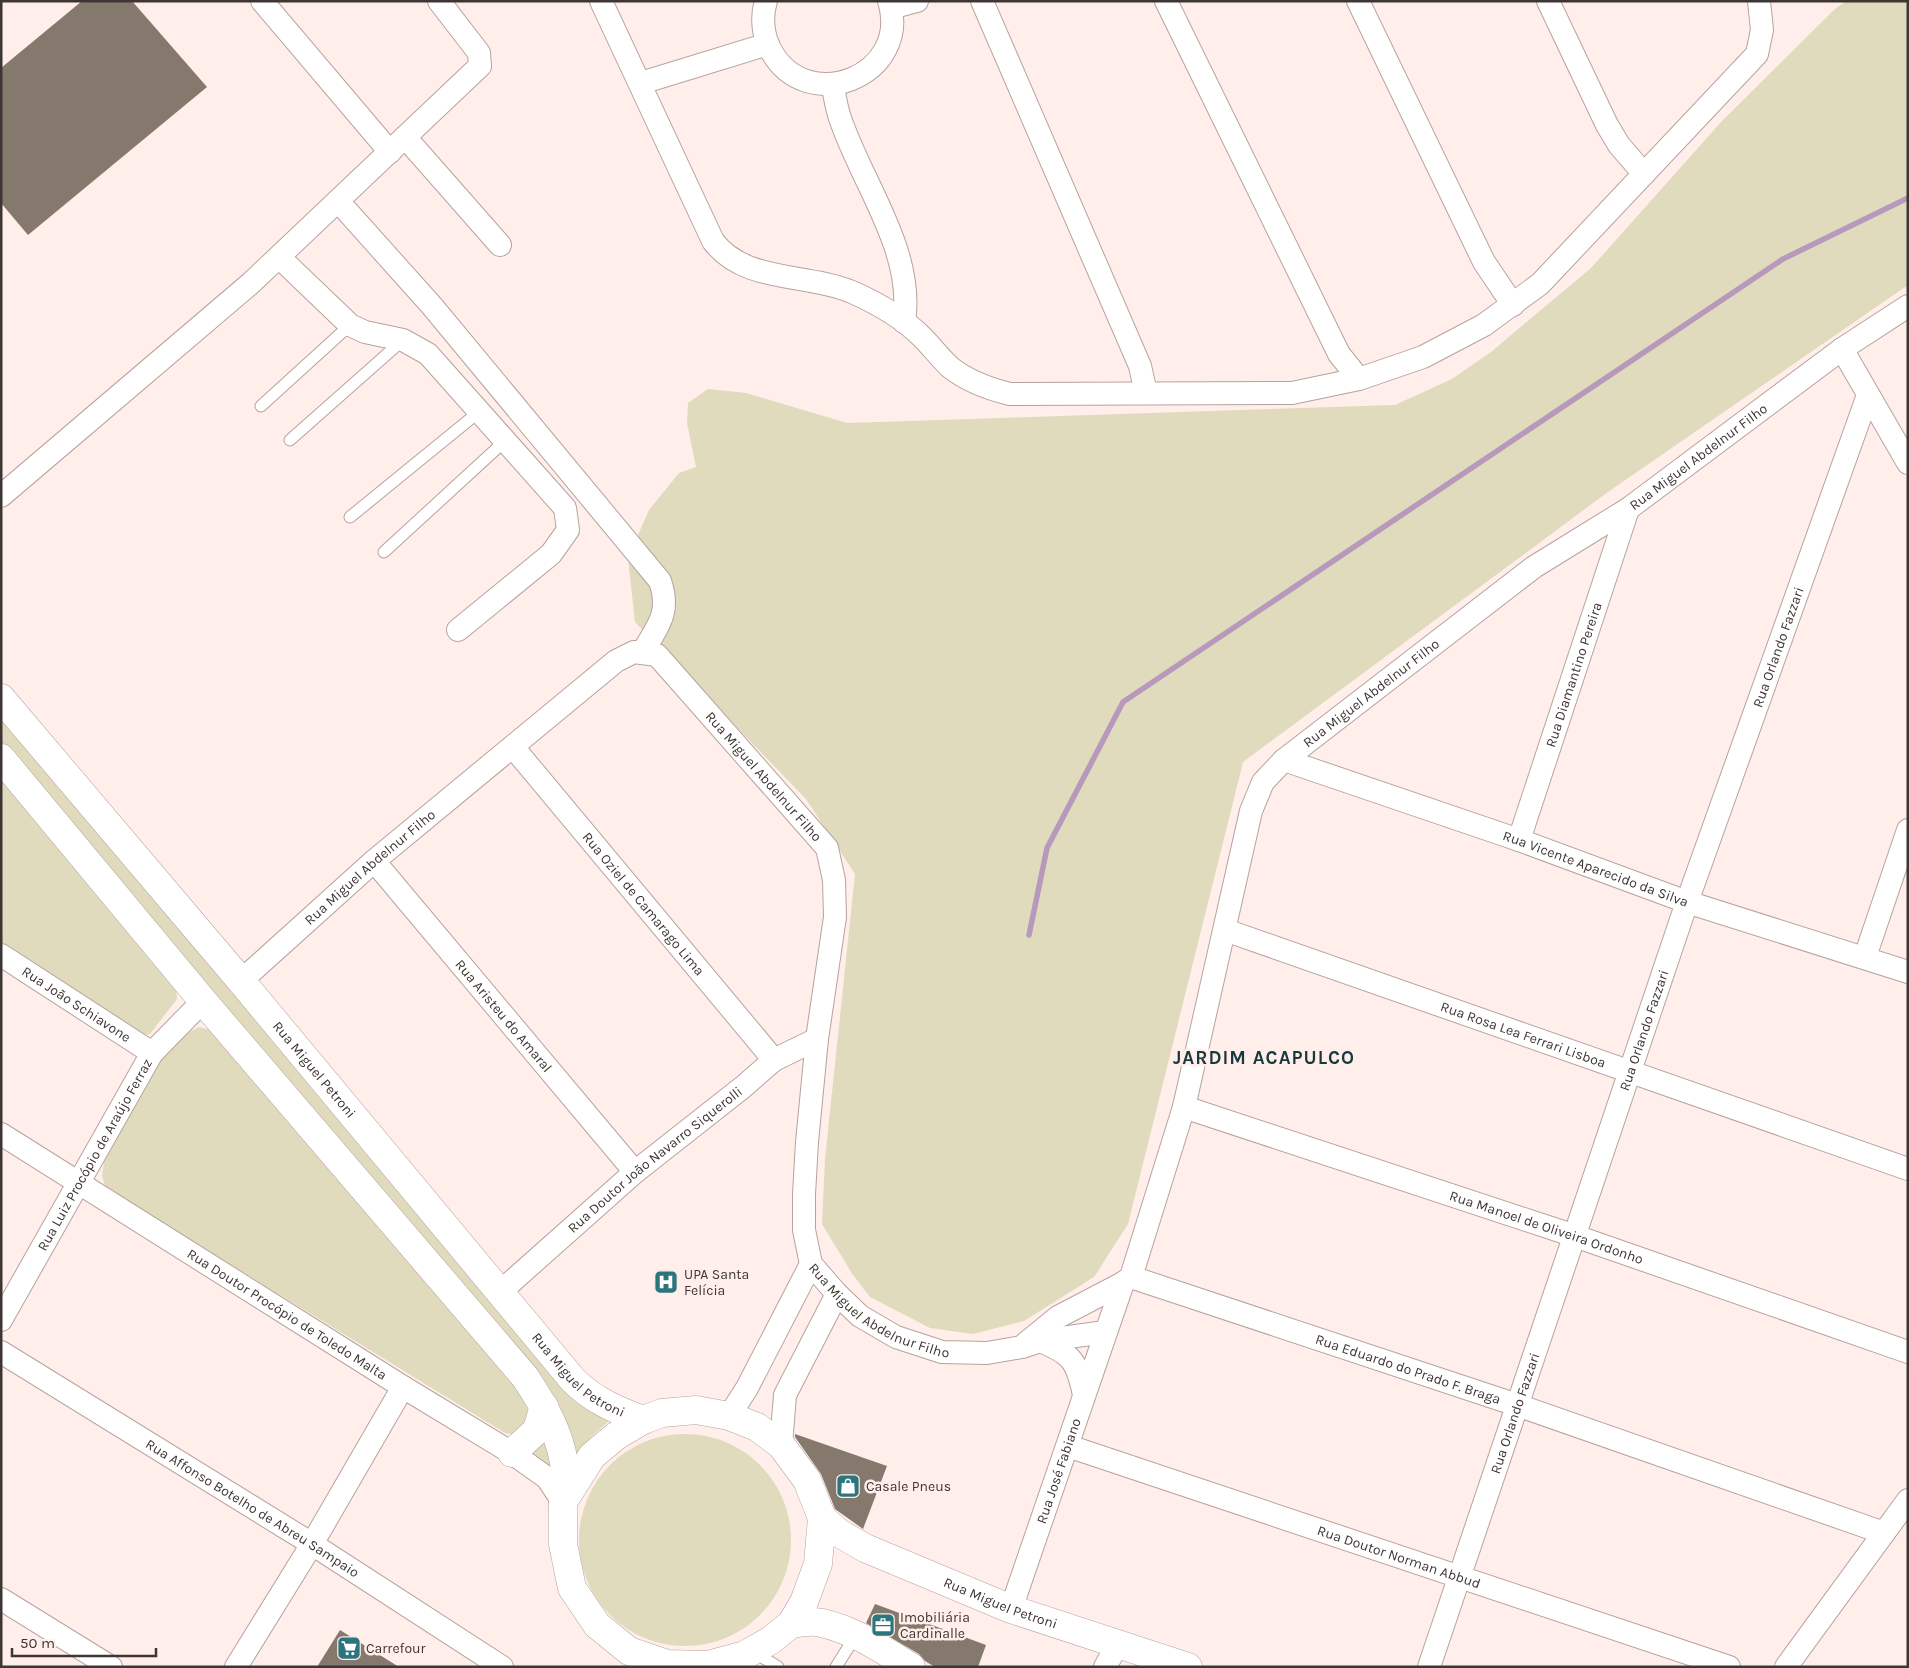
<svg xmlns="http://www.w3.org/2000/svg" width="1909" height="1668" viewBox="0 0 1909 1668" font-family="Karla,sans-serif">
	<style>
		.green { fill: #dfdbbc }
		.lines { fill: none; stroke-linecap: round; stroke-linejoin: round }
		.stream { stroke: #b898bb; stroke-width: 5.5 }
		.building { fill: #85796d }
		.lane-casing { stroke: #b6a39e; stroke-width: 13 }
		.street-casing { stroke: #b6a39e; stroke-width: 24 }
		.primary-casing { stroke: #b6a39e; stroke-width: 29 }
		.lane { stroke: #fff; stroke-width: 11 }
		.street { stroke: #fff; stroke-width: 22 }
		.primary { stroke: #fff; stroke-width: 28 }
		.labels { text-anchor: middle; stroke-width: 5; stroke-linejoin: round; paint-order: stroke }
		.street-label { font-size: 14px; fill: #3e3634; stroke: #ffeeea }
		.poi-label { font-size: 14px; fill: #3e3634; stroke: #ffeeea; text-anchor: start }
		.district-label { font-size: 19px; font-weight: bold; letter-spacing: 1px; fill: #17393d; stroke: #ffeeea }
	</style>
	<rect width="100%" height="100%" fill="#ffeeea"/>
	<path class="green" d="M1846,1H1908V285L1608,492L1243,762L1128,1224L1094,1277L1024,1321L973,1334L930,1328L870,1297L853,1275L822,1224L825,1159L855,874L806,799L635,622L628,558L649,510L679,473L696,467L687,423L688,403L708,389L746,393L847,423L1395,405L1452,379L1491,352L1591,268L1722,121L1835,9Z
		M1,709L581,1403L591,1412L608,1419V1422L592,1436L576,1455L567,1450L1,746Z
		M1,778L176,987L177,999L150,1034L143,1035L1,946Z
		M199,1027L214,1031L516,1382L533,1416L515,1435L505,1433L106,1188L102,1176L104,1162L159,1062L178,1038Z
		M543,1431L554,1471L524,1447Z
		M579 1540a106 106 0 1 1 212 0a106 106 0 1 1-212 0Z"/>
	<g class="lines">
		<path class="stream" d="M1029,935L1047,848L1123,702L1783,259L1908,198"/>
	</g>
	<path class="building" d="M82,1H132L207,87L28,235L1,203V68Z
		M795,1434L887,1466L863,1529L835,1509L821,1474L795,1437Z
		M875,1604L986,1645L978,1667H935L925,1661L919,1654L866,1623Z
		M340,1630L399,1667H317Z"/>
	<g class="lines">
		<g class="lane-casing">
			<path id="lane" d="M261,406L350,325
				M290,440L403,340
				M350,517L480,411
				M384,552L506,440
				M754,1652L778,1667
				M836,1667L856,1635"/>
		</g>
		<g class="street-casing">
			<g id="street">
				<path d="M262,1L390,152"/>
				<path d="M601,1L713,241C744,283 807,273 852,292C877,303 903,318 922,337C932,347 941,359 951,368C968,381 989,389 1010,394L1292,393L1359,379L1423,357L1484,325L1540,284L1757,54L1762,30L1759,1"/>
				<path d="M766,1C761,17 763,35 770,49C806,118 912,76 889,1"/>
				<path d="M982,1L1140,366L1146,393"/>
				<path d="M1166,1L1339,354L1359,379"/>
				<path d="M1358,1L1484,262L1513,305"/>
				<path d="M1548,1L1607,125L1619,145L1644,174"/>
				<path d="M891,8L917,1"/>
				<path d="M641,83L768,44"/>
				<path d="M832,84C835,95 836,107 840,118C862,184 915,251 904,322"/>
				<path d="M405,137L500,245"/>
				<path d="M338,201L432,306L660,581C671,613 658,626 642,653"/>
				<path d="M279,257L350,325L365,332L403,340L428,354L565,508L568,530L551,554L458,630"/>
				<path d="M1842,349L1908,463"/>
				<path d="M1,496L251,283L480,66L479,53L439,1"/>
				<path id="s1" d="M513,747L774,1060"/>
				<path id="s2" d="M1284,760L1519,840L1687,902L1908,972"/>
				<path id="s3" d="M1519,840L1628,509"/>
				<path id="s4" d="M374,861L635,1172"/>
				<path id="s5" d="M1225,930L1908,1169"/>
				<path id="s6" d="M1,955L152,1053"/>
				<path d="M1865,957L1908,830"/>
				<path id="s7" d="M241,981L374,861L616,661L634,652L657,655L827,848L834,880L835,917L817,1039L807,1142L804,1194V1230L811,1264L837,1294L860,1316L896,1337L942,1352L987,1353L1022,1347L1040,1341L1105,1332"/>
				<path id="s8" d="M1184,1107L1575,1236L1908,1352"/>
				<path id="s9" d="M1,1134L403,1387L512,1453L547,1478L563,1502"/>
				<path id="s10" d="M1131,1277L1517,1405L1884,1533"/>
				<path id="s11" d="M500,1292L635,1172L743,1087L774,1060L817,1039"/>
				<path id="s12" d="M1,1320L152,1053L203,1001"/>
				<path d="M1040,1341C1072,1354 1077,1361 1084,1395"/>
				<path d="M1026,1343L1058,1317L1123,1283"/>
				<path id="s13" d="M1,1352L312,1544L502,1667"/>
				<path d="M729,1416L747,1388L811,1264"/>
				<path d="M781,1445L785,1395L837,1294"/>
				<path id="s14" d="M1068,1446L1729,1667"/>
				<path d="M1,1599L111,1667"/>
				<path id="s15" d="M1011,1609L1123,1283L1131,1277L1184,1107L1251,811L1263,782L1284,760L1534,567L1628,509L1842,349L1908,306"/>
				<path d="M236,1667L312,1544L403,1387"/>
				<path d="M1105,1667L1118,1644"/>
				<path id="s16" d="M1429,1667L1687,902L1868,395"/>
				<path d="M1786,1667L1908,1500"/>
			</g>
		</g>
		<g class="primary-casing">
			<g id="primary">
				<path id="s17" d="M1,698L241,981L573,1380C593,1400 616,1410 643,1420"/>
				<path d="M1,758L203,1001L525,1377C543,1404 559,1431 564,1463C566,1475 564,1490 563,1502"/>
				<path d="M696,1410L729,1416L757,1427L781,1445L807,1480L822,1518L818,1564L804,1602L791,1624L771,1640L745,1655L708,1665L667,1664L629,1651L597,1625L572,1588L563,1544V1502L592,1456L616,1436L643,1420L662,1413Z"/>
				<path d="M512,1453L537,1430L544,1406"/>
				<path id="s18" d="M822,1518L839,1533L865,1548L1011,1609L1188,1667"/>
				<path d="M791,1624C800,1623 812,1620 822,1623C854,1630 883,1650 911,1667"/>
			</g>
		</g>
		<use href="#lane" class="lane"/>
		<use href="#street" class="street"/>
		<use href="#primary" class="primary"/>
	</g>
	<defs>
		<g id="hospital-square" transform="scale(1.25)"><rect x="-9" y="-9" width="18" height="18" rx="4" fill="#2c757d" stroke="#ffeeea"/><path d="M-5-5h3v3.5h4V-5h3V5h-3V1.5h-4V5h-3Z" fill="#fff"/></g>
		<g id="shop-square" transform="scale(1.25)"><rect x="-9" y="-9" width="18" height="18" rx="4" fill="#2c757d" stroke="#ffeeea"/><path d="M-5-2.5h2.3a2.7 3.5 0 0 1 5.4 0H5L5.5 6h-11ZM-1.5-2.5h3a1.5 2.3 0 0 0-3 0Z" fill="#fff"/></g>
		<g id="office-square" transform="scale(1.25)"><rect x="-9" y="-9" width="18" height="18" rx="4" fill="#2c757d" stroke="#ffeeea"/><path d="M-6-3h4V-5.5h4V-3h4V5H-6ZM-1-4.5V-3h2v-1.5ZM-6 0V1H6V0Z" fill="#fff"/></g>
		<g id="supermarket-square" transform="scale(1.25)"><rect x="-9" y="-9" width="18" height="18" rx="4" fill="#2c757d" stroke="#ffeeea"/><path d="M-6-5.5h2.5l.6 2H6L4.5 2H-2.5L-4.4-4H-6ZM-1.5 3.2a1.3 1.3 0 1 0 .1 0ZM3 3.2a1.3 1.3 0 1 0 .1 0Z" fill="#fff"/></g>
	</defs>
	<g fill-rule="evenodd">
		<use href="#hospital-square" x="666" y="1282"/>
		<use href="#shop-square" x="848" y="1486"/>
		<use href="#office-square" x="883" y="1625"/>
		<use href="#supermarket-square" x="349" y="1648"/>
	</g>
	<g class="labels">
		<g class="street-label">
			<text dy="5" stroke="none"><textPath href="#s15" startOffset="1412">Rua Miguel Abdelnur Filho</textPath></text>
			<text dy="5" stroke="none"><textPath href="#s16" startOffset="1078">Rua Orlando Fazzari</textPath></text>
			<text dy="5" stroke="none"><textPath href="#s3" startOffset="174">Rua Diamantino Pereira</textPath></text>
			<text dy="5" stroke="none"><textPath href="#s15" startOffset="1008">Rua Miguel Abdelnur Filho</textPath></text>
			<text dy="5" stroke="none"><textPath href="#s7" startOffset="698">Rua Miguel Abdelnur Filho</textPath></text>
			<text dy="5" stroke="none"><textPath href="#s7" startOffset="172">Rua Miguel Abdelnur Filho</textPath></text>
			<text dy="5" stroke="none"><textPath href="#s2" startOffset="330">Rua Vicente Aparecido da Silva</textPath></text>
			<text dy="5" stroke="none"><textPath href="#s1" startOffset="204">Rua Oziel de Camarago Lima</textPath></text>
			<text dy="5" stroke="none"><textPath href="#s6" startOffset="90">Rua João Schiavone</textPath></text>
			<text dy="5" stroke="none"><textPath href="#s4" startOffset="202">Rua Aristeu do Amaral</textPath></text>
			<text dy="5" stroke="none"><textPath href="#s16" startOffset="672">Rua Orlando Fazzari</textPath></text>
			<text dy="5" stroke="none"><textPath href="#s5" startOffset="316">Rua Rosa Lea Ferrari Lisboa</textPath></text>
			<text dy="5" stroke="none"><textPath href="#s17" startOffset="486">Rua Miguel Petroni</textPath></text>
			<text dy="5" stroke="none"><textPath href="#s12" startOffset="190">Rua Luiz Procópio de Araújo Ferraz</textPath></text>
			<text dy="5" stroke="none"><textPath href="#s11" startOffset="204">Rua Doutor João Navarro Siquerolli</textPath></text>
			<text dy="5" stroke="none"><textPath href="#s8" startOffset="382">Rua Manoel de Oliveira Ordonho</textPath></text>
			<text dy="5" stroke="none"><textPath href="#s7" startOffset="1298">Rua Miguel Abdelnur Filho</textPath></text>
			<text dy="5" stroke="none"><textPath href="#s9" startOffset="338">Rua Doutor Procópio de Toledo Malta</textPath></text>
			<text dy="5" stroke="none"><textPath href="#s10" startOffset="292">Rua Eduardo do Prado F. Braga</textPath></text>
			<text dy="5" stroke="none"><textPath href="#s17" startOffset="891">Rua Miguel Petroni</textPath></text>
			<text dy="5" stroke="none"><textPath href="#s16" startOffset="268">Rua Orlando Fazzari</textPath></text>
			<text dy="5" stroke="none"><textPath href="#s15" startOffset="146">Rua José Fabiano</textPath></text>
			<text dy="5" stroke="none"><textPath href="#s13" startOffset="296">Rua Affonso Botelho de Abreu Sampaio</textPath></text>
			<text dy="5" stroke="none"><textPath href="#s14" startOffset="349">Rua Doutor Norman Abbud</textPath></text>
			<text dy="5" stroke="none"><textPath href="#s18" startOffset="199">Rua Miguel Petroni</textPath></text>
		</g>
		<g class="poi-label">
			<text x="684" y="1279">UPA Santa<tspan x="684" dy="16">Felícia</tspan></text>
			<text x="866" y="1491">Casale Pneus</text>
			<text x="900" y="1622">Imobiliária<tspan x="900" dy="16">Cardinalle</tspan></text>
			<text x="366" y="1653">Carrefour</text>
		</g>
		<g class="district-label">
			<text x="1264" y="1064">JARDIM ACAPULCO</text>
		</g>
	</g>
	<rect width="1909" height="1668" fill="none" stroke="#3e3634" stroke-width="5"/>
	<path d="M12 1648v8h144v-8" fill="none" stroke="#3e3634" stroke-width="2.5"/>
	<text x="20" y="1648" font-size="15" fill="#3e3634" stroke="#ffeeea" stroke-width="4" paint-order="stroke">50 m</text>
</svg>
